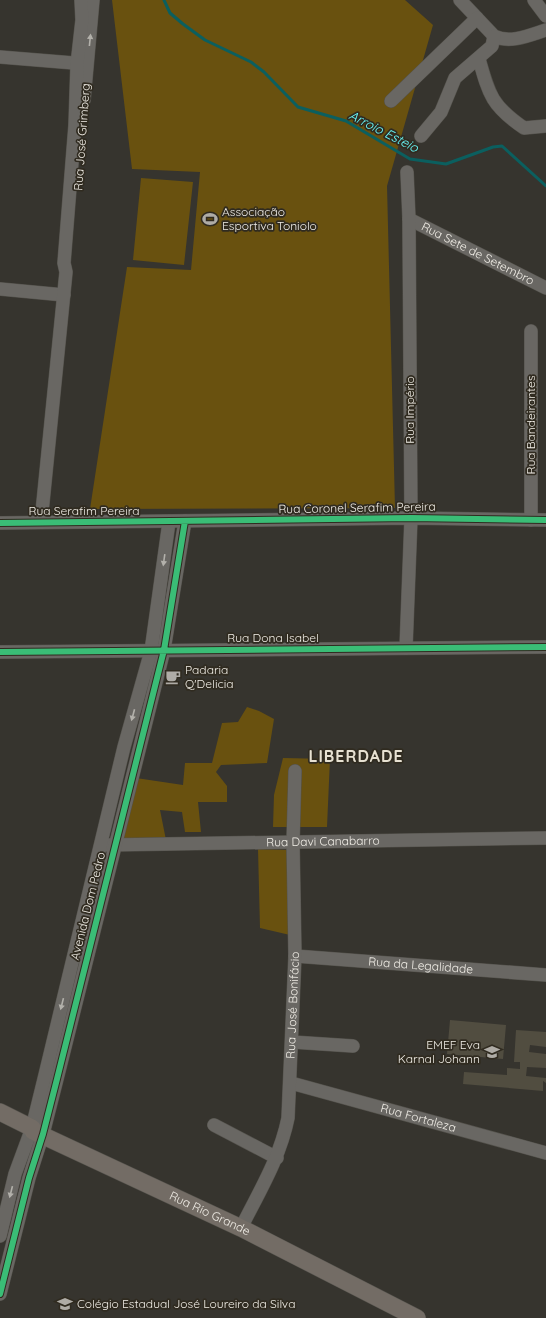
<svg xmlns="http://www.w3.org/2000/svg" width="546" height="1318" viewBox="0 0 546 1318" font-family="Quicksand,sans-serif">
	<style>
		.green { fill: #69510f }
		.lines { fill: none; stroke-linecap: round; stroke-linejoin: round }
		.stream { stroke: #0b5f5f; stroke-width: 3 }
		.building { fill: #514d40 }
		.minor-casing { stroke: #54524c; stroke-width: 14 }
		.major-casing { stroke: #54524c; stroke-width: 18 }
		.minor { stroke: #696763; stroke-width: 13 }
		.major { stroke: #736c65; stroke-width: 17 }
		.cycleway-casing { stroke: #302b20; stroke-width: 8 }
		.cycleway { stroke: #3abd76; stroke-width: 6 }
		.oneway { fill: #b3b1ab }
		.labels { text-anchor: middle; stroke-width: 3.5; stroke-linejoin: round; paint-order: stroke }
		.street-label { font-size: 12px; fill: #f0ede6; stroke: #302b20 }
		.poi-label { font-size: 12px; fill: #f0ede6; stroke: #302b20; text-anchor: start }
		.water-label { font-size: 13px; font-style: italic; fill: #69fcfd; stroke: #302b20 }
		.district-label { font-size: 16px; font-weight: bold; letter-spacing: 1px; fill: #e7e1d2; stroke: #302b20 }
	</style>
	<rect width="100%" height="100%" fill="#36342e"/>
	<path class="green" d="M112,0H405L433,25L387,186L395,508L90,509L127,267L191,270L200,172L132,169Z
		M141,178L193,182L184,265L133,260Z
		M247,707L259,711L274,719L267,763L221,765L216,772L227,786V802H198L201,832H185L182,812L160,810L166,840L116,841L136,778L183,785L185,763H212L222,723L238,722Z
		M283,758L330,759L327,827H273L274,795Z
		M258,849L288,850L290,935L260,928Z"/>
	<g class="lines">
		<path class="stream" d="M164,0L170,13L183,24L205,40L251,62L264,72L298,107L346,121L410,159L446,164L493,147L502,146L546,186"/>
	</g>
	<path class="building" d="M450,1020L506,1025L503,1059L447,1054Z
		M516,1030L546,1032V1047L530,1045L529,1052L546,1054V1068L527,1067L526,1076L546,1078V1083L543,1081V1091L463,1084L464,1072L507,1075V1068L520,1069V1062H514Z"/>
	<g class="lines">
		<g class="minor-casing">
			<g id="minor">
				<path d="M460,0L494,36C510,44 530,35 546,30"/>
				<path d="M534,0L546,16"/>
				<path d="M0,57L86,64"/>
				<path d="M479,59C489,95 492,106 524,128L546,126"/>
				<path d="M84,100L93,0"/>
				<path d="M391,101L477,18"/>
				<path d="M421,136L441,112L455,78L492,46L494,36"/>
				<path id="s1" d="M409,219L546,288"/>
				<path d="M0,289L64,295"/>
				<path d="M531,331V520"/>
				<path d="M41,522L66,272L64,263L75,125L77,64L82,20L81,0"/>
				<path d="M0,523L411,518L546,520"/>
				<path d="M406,648L411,518L409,219L407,172"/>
				<path d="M0,652L546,647"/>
				<path id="s2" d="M106,845L546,838"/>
				<path id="s3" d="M295,956L546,975"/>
				<path d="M292,1042L353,1046"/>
				<path id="s4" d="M291,1083L546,1153"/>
				<path d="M214,1125L277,1158"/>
				<path id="s5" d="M241,1228C259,1192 280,1158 288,1118L295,956L293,843L295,771"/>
				<path d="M0,1236L15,1174L32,1128L45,1075L124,747L151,651L169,522"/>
				<path d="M0,1294L29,1178L43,1134L57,1079L164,650L185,521"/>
			</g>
		</g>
		<g class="major-casing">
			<g id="major">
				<path id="s6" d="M0,1112L32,1128L33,1131L241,1228L417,1318"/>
			</g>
		</g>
		<use href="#minor" class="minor"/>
		<use href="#major" class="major"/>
		<g class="cycleway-casing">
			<path id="cycleway" d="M0,523L411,518L546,520
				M0,652L546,647
				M0,1294L29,1178L43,1134L57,1079L164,650L185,521"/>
		</g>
		<use href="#cycleway" class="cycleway"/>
	</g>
	<defs><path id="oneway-solid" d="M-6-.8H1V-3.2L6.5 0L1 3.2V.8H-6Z"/></defs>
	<g class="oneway">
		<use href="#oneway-solid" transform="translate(90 40) rotate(-84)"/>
		<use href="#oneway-solid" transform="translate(164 560) rotate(98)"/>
		<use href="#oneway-solid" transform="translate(133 715) rotate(105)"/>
		<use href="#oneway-solid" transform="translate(62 1004) rotate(104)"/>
		<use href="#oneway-solid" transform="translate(11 1192) rotate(104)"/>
	</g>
	<defs>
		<g id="stadium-bare" transform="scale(1.2)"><path d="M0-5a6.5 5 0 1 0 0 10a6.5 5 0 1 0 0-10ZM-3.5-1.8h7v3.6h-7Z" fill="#afaca6" stroke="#302b20" stroke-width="2.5" paint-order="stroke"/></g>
		<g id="cafe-bare" transform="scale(1.2)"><path d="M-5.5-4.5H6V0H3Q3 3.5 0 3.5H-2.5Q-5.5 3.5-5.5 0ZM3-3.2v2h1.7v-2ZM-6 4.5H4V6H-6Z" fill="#afaca6" stroke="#302b20" stroke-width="2.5" paint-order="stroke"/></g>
		<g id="school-bare" transform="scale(1.2)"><path d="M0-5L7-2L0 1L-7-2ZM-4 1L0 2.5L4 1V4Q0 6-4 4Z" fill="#afaca6" stroke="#302b20" stroke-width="2.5" paint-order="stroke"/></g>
	</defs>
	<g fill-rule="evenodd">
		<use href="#stadium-bare" x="210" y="219"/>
		<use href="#cafe-bare" x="173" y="677"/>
		<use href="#school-bare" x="492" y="1052"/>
		<use href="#school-bare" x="65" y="1304"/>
	</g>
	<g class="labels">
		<g class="street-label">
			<text transform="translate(82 137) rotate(-86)" y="4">Rua José Grimberg</text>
			<text dy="4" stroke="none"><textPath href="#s1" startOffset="77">Rua Sete de Setembro</textPath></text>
			<text transform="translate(410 410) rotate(-90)" y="4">Rua Império</text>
			<text transform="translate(531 425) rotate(-90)" y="4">Rua Bandeirantes</text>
			<text transform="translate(357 508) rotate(-1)" y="4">Rua Coronel Serafim Pereira</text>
			<text x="84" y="515">Rua Serafim Pereira</text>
			<text x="273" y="642">Rua Dona Isabel</text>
			<text dy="4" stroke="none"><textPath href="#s2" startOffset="217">Rua Davi Canabarro</textPath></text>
			<text transform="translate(88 906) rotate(-76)" y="4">Avenida Dom Pedro</text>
			<text dy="4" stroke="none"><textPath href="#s3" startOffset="126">Rua da Legalidade</textPath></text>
			<text dy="4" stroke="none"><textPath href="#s5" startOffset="233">Rua José Bonifácio</textPath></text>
			<text dy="4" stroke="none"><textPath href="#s4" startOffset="132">Rua Fortaleza</textPath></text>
			<text dy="4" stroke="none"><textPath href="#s6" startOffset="234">Rua Rio Grande</textPath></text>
		</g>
		<g class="poi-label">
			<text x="222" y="216">Associação<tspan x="222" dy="14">Esportiva Toniolo</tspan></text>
			<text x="185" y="674">Padaria<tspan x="185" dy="14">Q'Delicia</tspan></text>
			<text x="480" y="1049" text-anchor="end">EMEF Eva<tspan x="480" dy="14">Karnal Johann</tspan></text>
			<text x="77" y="1308">Colégio Estadual José Loureiro da Silva</text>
		</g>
		<g class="water-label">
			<text transform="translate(384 131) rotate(27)" y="5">Arroio Esteio</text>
		</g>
		<g class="district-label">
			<text x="356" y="762">LIBERDADE</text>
		</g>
	</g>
</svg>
